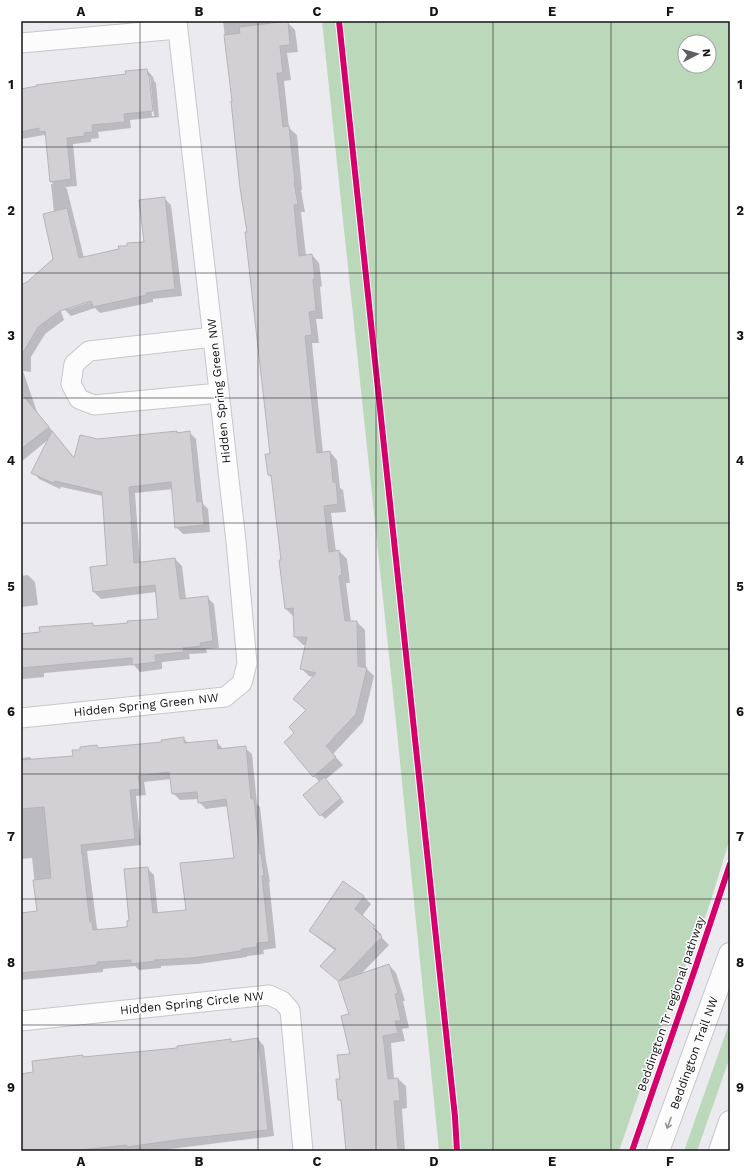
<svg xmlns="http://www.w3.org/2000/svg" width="751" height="1172" viewBox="0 0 751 1172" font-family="'Work Sans',sans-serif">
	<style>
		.green { fill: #bcd8ba; fill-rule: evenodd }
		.shadow { fill: #0003; fill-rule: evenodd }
		.building { fill: #d2d0d3; stroke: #b6b4b7; fill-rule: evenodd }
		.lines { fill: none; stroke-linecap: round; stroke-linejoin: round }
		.minor-casing { stroke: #c7c6c9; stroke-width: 21 }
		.secondary-casing { stroke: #c7c6c9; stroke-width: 24 }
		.minor { stroke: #fcfcfd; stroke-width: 19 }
		.secondary { stroke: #fcfcfd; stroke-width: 22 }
		.cycleway-casing { stroke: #fff; stroke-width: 8 }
		.cycleway { stroke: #d6006c; stroke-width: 6 }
		.oneway { stroke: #949395 }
		.grid { fill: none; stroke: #141316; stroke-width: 1; stroke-opacity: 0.55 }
		.labels { text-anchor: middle; stroke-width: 3; stroke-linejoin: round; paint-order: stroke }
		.street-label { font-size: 12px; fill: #141316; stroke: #fff }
		.neatline { fill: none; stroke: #141316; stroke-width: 1.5 }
		.grid-label { font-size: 13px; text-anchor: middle; font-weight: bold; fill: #141316 }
	</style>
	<rect width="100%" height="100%" fill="#ebeaef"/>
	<path class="green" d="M322,21H730V839L707,912L668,1009L619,1151H439L396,722ZM685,42H709V66H685Z
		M730,1021V1057L697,1151H684Z"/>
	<path class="shadow" d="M223,21H285V22H287L295,30L298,52L287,53L291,80L284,81L289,128L297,135L302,190H301L305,212H301L306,256L312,255L319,263L322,286L320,287L323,319H316L319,343H312L323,453L330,452L337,460L340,488L343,490L346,512L331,513L336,552L339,551L347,559L350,583H346L351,622H357L365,630L366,668L374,676L363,722L333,754L343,765L325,780L344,802L325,819L304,795L320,782L314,776L296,734L307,711L294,699L313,677L309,676L301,668L307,645H303L295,637L294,617L286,609L273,478L269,475L271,455L248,232Z
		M147,70L153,77L154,81L156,83L159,117L130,120L131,128L98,132L99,138L91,139V142L73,144L77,186L65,187L67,189L84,258L145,242L164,198L171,205L182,296L153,299V302L100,313L95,308L71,316L64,309L51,184H53L51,181L46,137L44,135L21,139V90L127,75ZM148,76H150L154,116H152ZM96,298V300L69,309V307Z
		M49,276L64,320L45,334L31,357V372L23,371L37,412L75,459L97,440L177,432L179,434L189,432L196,439L203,504L208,509L210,532L183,534L176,527L173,489L135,493L140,563L175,559L182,566L186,599L207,597L214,604L219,648L206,649L207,653L189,654L190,659L162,662V669L140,672L134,665L44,673V677L23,679L21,677V635L93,624L95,627L159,620L156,592L101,599L94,592L91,568L109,566L103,496L61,487L60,489L39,479L33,472L49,439L21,462V286Z
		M28,575L35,582L38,605L21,607V576Z
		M183,738L189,744L216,741L223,749L245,748L252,754L257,804L260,807L266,860L270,882H269L276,948L263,950L264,954L247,956V957L198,964L161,966V968L139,970L135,966L103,969V972L21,980V914L38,912L32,858L21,859V758L30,757L33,761L74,757L81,750L97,746L99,749L163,743ZM171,779L173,793L180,800L199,799V802L206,809L228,806L235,859L187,911L158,914L154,875L147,868L129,928L99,930L97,928L87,851L141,845L136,796L146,795L144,782Z
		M363,896L371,904L362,916L382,935L380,936L389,945L360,975L389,965L396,973L405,1001H403L409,1028L402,1029L405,1041L391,1043L394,1079H398L406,1086L407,1108L402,1109L405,1151H346L342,1103L339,1099L341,1080L351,1054V1015L340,982L329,973L336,951L318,938L310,930Z
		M258,1039L264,1046L274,1136L155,1151H21V1075L34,1073L83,1056L85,1058L178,1048L230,1040L232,1043Z"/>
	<path class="building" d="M288,21L290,45L280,46L283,73H277L283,127L289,126L295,183H294L298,204L294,205L299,256L312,254L315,279H313L316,311L309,312L312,335L305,336L317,453L330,451L333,482H336L338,504L324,506L329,552L339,550L342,575L339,576L345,621H357L358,666L367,668L356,714L326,746L336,757L313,777L284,742L294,733L289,727L306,710L293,699L316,673L300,669L307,637H294L293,608L285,609L279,560H281L271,475H268L265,454H270L245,232H247L240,188L231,101H232L224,35L240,33L239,27Z
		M147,69L148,75H149L153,111L124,114L125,122L92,125L93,132L84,133L85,136L67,138L71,179L50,182L45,131L39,132V128L21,132V89L37,86L36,85L126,74L125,71Z
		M165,197L175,289L146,293L147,295L93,307L91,301L60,311L38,327L21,356V285L27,282L53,259L43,214L67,208L79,258L119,249L118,246H127V243L144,242L139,200Z
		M21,393L49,427L21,449Z
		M52,431L74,458L80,435L98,439L177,431V433L190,431L197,502L202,501L204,525L175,528L171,482L129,487L134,563L175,558L180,599L208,596L213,641L200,643L201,646L183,648L184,652L155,655L156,662L132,665V658L21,668V634L40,632L39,627L93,623V626L128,623L127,621L158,619L155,585L93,592L90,567L107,565L102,492L55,481L53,483L31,473Z
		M184,737V743L217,740L218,749L246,746L251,799H254L260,854H261L264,875L262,876L269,942L257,943V947L241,949V951L191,958L154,960L155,961L131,964V960L97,962V965L21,973V913L37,911L33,880L51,878L44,807L21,809V760L73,756L72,750H80V747L97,745L98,748L162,742L161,740ZM169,772L172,794L197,792L198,803L226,799L234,858L180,863L186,910L153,913L148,867L124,869L129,920L127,921V927L93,930L92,922H90L81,845L135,839L130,790L140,789L138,776Z
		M324,777L341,798L320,816L303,795Z
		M343,881L364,896L355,909L375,926L373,928L382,937L339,981L389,964L398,993L395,994L401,1021H395L398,1033L383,1036L388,1079L398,1078L400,1101H394L398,1151H346L341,1100H338L336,1079H340L337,1055L350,1054L341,1016L349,1014L338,981L320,966L336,949L309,931Z
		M258,1038L268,1130L183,1139L127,1147V1145L71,1151H21V1074L33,1072L32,1061L83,1055V1057L177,1048V1046L231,1039V1042Z"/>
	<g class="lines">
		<g class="minor-casing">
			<path id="minor" d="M21,43L178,29
				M213,337L89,351L74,364L71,384L79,399L94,405L219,393
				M21,718L225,697L242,683L247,663L236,541L177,21
				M21,1021L269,995L282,1001L290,1010L303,1151"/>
		</g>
		<g class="secondary-casing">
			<path id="secondary" d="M658,1151L730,954
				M720,1151L730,1122"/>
		</g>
		<use href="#minor" class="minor"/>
		<use href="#secondary" class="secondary"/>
		<g class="cycleway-casing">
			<path id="cycleway" d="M339,21L455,1117L457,1151
				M632,1151L696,966L730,864"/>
		</g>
		<use href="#cycleway" class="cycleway"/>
	</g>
	<defs><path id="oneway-shaft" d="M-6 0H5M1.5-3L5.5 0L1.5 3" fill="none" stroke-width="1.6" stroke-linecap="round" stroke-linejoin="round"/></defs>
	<use class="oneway" href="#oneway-shaft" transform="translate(669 1123) rotate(110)"/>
	<path class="grid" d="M140,21V1151M258,21V1151M376,21V1151M493,21V1151M611,21V1151M21,147H730M21,273H730M21,398H730M21,523H730M21,649H730M21,774H730M21,899H730M21,1025H730"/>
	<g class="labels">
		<g class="street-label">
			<text transform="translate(219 391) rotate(-96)" y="4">Hidden Spring Green NW</text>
			<text transform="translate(146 705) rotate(-6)" y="4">Hidden Spring Green NW</text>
			<text transform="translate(192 1003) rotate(-6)" y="4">Hidden Spring Circle NW</text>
			<text transform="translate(671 1004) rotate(-71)" y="4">Beddington Tr regional pathway</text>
			<text transform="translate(694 1053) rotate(-70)" y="4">Beddington Trail NW</text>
		</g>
	</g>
	<rect width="751" height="1172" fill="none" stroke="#ffffff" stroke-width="44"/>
	<g transform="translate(697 54) rotate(84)"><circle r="19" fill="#ffffff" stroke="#a1a1a2"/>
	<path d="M0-3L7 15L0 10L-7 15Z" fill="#5f5e62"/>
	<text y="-6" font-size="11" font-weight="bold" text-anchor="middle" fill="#141316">N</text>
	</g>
	<rect x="22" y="22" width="707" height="1128" class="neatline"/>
	<g class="grid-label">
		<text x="81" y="16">A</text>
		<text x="199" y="16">B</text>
		<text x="317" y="16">C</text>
		<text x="434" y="16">D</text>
		<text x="552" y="16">E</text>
		<text x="670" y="16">F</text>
		<text x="11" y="89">1</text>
		<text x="740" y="89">1</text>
		<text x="11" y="215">2</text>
		<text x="740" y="215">2</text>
		<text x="11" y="340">3</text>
		<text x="740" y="340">3</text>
		<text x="11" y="465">4</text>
		<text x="740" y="465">4</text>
		<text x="11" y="591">5</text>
		<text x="740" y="591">5</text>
		<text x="11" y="716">6</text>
		<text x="740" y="716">6</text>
		<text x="11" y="841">7</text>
		<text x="740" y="841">7</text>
		<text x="11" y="967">8</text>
		<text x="740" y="967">8</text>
		<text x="11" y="1092">9</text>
		<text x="740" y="1092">9</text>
		<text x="81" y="1166">A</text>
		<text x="199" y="1166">B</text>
		<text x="317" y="1166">C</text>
		<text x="434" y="1166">D</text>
		<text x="552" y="1166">E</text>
		<text x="670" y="1166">F</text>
	</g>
</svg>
